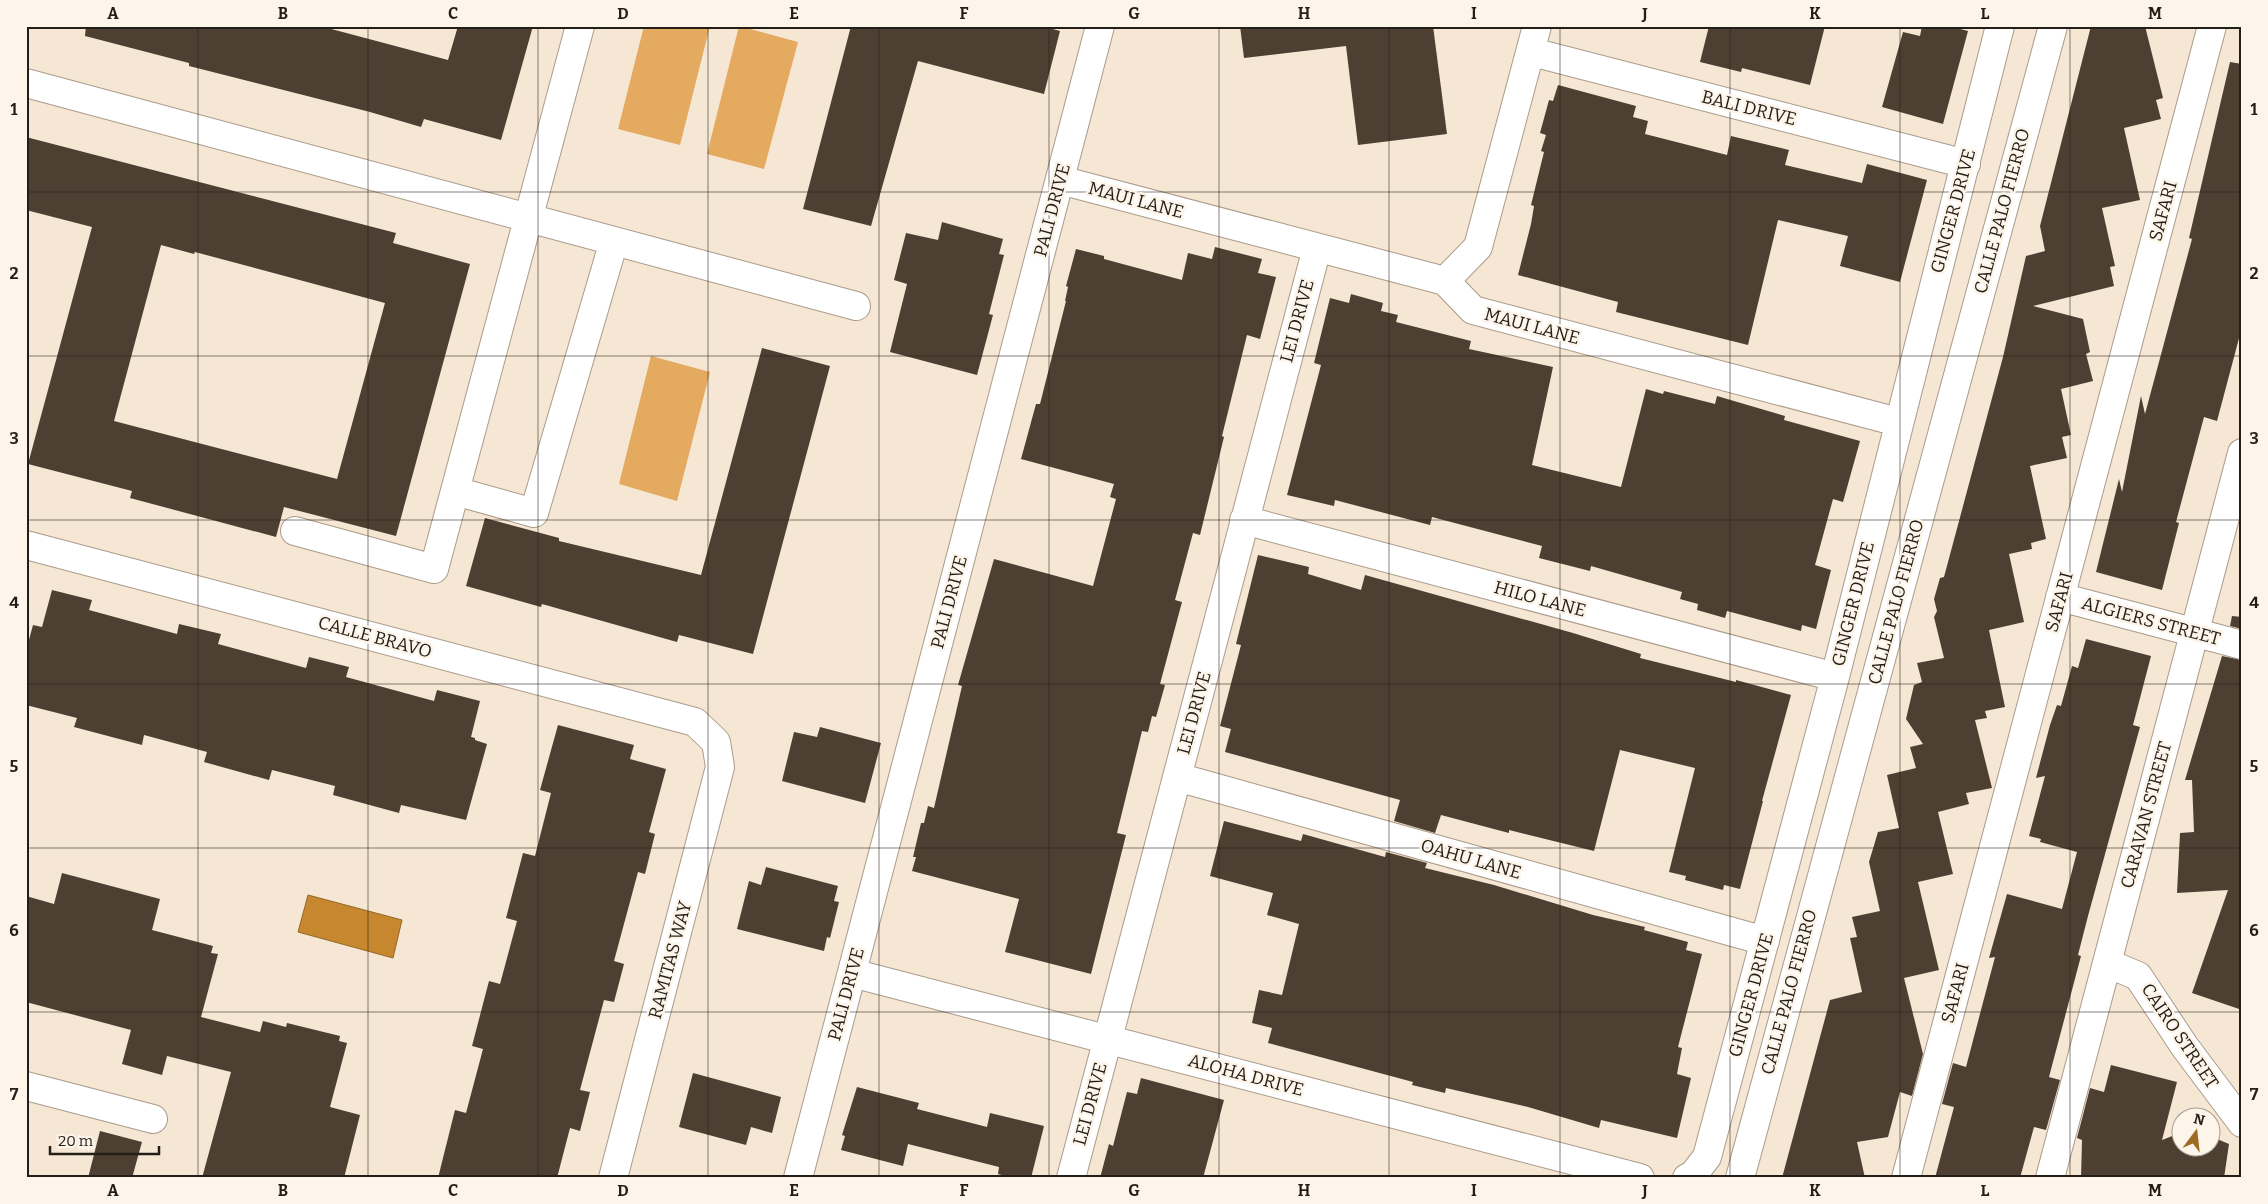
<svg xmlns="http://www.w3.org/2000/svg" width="2268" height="1204" viewBox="0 0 2268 1204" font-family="Bitter,serif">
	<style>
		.green { fill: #e4aa60 }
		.water { fill: #c6872e; stroke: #956827 }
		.building { fill: #4d4032; fill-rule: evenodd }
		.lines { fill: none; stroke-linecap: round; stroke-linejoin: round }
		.minor-casing { stroke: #aa9b8a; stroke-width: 30 }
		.minor { stroke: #fff; stroke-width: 28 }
		.grid { fill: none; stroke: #241e18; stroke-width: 1; stroke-opacity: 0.55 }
		.labels { text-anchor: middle; stroke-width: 5; stroke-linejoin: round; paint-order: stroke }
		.street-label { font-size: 18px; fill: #241e18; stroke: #fef5ea }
		.neatline { fill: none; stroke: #241e18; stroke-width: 2 }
		.grid-label { font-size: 16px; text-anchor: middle; font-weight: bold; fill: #241e18 }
	</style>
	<rect width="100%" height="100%" fill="#f6e6d4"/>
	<path class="green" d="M644,26H710L680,145L618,129Z
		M739,26L798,42L764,169L707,154Z
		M651,356L710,372L677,501L619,484Z"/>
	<path class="water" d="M308,895L402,920L393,958L298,932Z"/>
	<path class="building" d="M86,26H320L448,60L458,26H533L501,140L424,119L421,127L370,112L189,66V63L85,36Z
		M851,26H1042L1060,31L1044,94L918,61L871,226L803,209Z
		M1240,26H1433L1447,134L1358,145L1346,46L1244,58Z
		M1709,26H1825L1810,85L1742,68L1741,72L1700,62Z
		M1922,26H1949L1968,31L1943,124L1882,107L1903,32L1920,36Z
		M2091,26H2145L2163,98L2156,100L2161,119L2124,128L2140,200L2102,208L2115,266L2110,267L2114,286L2033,306L2083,319L2090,352L2086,354L2093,381L2061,389L2071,435L2062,437L2067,458L2030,466L2046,539L2031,543L2032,549L2009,554L2024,622L1989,630L2005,707L1985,711L1987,718L1975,720L1992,788L1966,793L1969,804L1938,812L1953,874L1918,882L1939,970L1904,978L1923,1054L1912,1096L1900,1092L1888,1137L1857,1142L1865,1178H1782L1830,1000L1862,992L1850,938L1857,937L1852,917L1880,911L1869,862L1878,832L1899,828L1887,775L1916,768L1910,747L1923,744L1906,719L1914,685L1922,682L1917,663L1944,658L1934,617L1937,611L1934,599L1940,578L1944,577L2003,357L2026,256L2045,251L2040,226Z
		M2230,62L2242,64V327L2217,421L2204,417L2176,522L2179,523L2162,590L2096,572L2119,479L2122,492L2141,396L2145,414L2192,239L2189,238Z
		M1558,85L1636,106L1633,117L1648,121L1645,134L1727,155L1731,136L1789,150L1785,165L1862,183L1867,164L1927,180L1900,282L1840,266L1848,236L1778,220L1748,345L1616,312L1618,302L1518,275L1531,224L1534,206L1531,205L1544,152L1541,151L1546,135L1540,133L1549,100L1553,101Z
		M26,137L396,233L393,243L470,264L396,536L284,507L276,537L130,498L132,491L28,464L92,227L26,210ZM161,245L194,254L195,252L385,303L337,479L114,421Z
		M942,222L1003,239L999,254L1004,255L989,314L993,315L977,375L890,352L907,284L894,280L906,233L938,240Z
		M1215,247L1262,259L1258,273L1276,277L1260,339L1247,335L1222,436L1224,437L1200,535L1193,533L1175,600L1182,602L1160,684L1165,685L1156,717L1152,716L1148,732L1142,731L1117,833L1126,835L1091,974L1005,952L1019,899L912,871L916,857H913L921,823H924L928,806L934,808L962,686L958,685L994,559L1093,586L1116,499L1110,497L1114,484L1021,459L1036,404H1040L1066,301H1065L1068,287L1066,286L1076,249L1104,256V259L1182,280L1188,253L1212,259Z
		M1351,294L1383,303L1381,311L1398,315L1396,322L1471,341L1469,349L1553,367L1532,465L1621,487L1646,389L1663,394L1664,391L1715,404L1717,396L1785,416L1784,420L1860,441L1843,502L1833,499L1815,565L1831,570L1816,629L1802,625L1801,631L1727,611L1725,618L1697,610L1698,604L1680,599L1682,592L1591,566L1590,571L1539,558L1542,546L1432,517L1430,525L1335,500L1334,506L1287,495L1321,365L1314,363L1330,298L1349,303Z
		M762,348L830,366L753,654L679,635L677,642L542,604L541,607L466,586L485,518L559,538V541L701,575Z
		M1258,555L1309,567L1308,574L1361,590L1365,575L1573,633L1641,654L1640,658L1736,682V680L1791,695L1762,801H1763L1740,889L1724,885L1723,890L1685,880L1686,876L1669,872L1695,768L1620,750L1594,851L1509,830V833L1441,815L1435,833L1394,821L1400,800L1225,752L1231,729L1220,726L1241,645L1236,644Z
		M52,590L92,600L89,610L177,634L179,624L221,634L218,644L306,668L309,657L349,667L346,677L434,701L437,690L480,701L471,737L475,738V740L487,744L466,820L401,805L399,813L333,795L335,786L272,770L269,780L204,762L207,752L144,735L142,745L74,727L77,718L26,705V651L33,625L42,627Z
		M2232,616L2242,617V629L2230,626Z
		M2086,639L2151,656L2133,725L2140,727L2088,916L2078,955L2081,956L2049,1077L2060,1080L2046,1130L2034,1127L2020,1178H1935L1954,1107L1942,1104L1953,1063L1966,1067L1995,957L1989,958L2007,894L2062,909L2077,852L2040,842L2041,839L2029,836L2045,776L2036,778L2050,725L2057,705L2061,706L2072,666L2078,668Z
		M2222,656L2242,660V1010L2192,993L2228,890L2177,893L2180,833L2194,832L2192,780H2185Z
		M558,725L634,745L630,759L666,769L649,832L655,834L645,874L638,872L614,961L624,964L614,1002L604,1000L580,1090L590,1092L580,1131L570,1128L557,1178H438L455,1110L466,1113L483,1049L472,1046L489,981L500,984L517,921L506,918L523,853L535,856L551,793L540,790Z
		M820,727L881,743L865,803L782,781L794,732L817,737Z
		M1224,821L1301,841L1303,834L1385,857L1386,852L1427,863L1425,868L1494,885L1593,915L1645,927L1644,930L1688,942L1686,950L1702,954L1678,1047L1682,1048L1677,1074L1691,1078L1677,1138L1601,1120L1599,1128L1528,1107L1446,1088L1445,1093L1412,1085L1413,1082L1268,1043L1272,1028L1252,1023L1259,990L1282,995L1299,924L1267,915L1273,893L1210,876Z
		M766,867L838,886L834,901L839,902L830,938L827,937L824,951L737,929L749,881L761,885Z
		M62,873L160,899L152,930L213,946L211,953L218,954L201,1017L260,1032L263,1021L286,1027L287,1023L340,1036L339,1041L347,1043L330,1107L360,1115L344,1178H202L231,1072L167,1056L162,1075L122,1064L131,1030L26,1002V896L54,904Z
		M2111,1065L2177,1082L2162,1140L2180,1133V1146H2210V1136L2229,1144L2224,1178H2081L2082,1140L2077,1138L2090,1088L2104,1092Z
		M693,1073L781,1097L772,1133L751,1127L746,1145L679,1127Z
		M1141,1078L1224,1100L1203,1178H1100L1109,1144L1113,1146L1127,1092L1137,1094Z
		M857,1087L919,1103L917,1109L987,1127L990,1113L1044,1126L1031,1178H1013L998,1174L999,1167L908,1144L903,1166L841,1150L845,1136L842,1135Z
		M100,1131L142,1142L132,1178H88Z"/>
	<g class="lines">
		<g class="minor-casing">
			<path id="minor" d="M1532,52L1966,164
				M26,83L856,306
				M1060,180L1445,281L1473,310L1898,422
				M1445,281L1478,247L1537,26
				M455,491L534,513L614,241
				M1244,520L1835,677
				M295,531L434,569L580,26
				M26,545L695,722L716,742L720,767L613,1178
				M2060,597L2242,645
				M1177,777L1765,941
				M2107,963L2138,976L2185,1047L2242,1123
				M852,973L1640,1178
				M26,1086L153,1119
				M798,1178L1100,26
				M1071,1178L1317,248
				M1687,1178L1693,1175L1707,1157L1835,677L2000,26
				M1740,1178L2053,26
				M1906,1178L2212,26
				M2050,1178L2242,453"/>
		</g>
		<use href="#minor" class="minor"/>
	</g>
	<path class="grid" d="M198,26V1178M368,26V1178M538,26V1178M708,26V1178M879,26V1178M1049,26V1178M1219,26V1178M1389,26V1178M1560,26V1178M1730,26V1178M1900,26V1178M2070,26V1178M26,192H2242M26,356H2242M26,520H2242M26,684H2242M26,848H2242M26,1012H2242"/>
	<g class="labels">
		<g class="street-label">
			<text transform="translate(1749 108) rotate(14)" y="6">BALI DRIVE</text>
			<text transform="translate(1136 200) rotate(15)" y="6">MAUI LANE</text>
			<text transform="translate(1052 210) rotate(-75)" y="6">PALI DRIVE</text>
			<text transform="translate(1953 211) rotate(-75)" y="6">GINGER DRIVE</text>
			<text transform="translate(2002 211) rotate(-75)" y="6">CALLE PALO FIERRO</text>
			<text transform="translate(2163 211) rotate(-75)" y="6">SAFARI</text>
			<text transform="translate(1297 321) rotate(-75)" y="6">LEI DRIVE</text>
			<text transform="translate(1532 326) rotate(15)" y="6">MAUI LANE</text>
			<text transform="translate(1540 599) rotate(15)" y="6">HILO LANE</text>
			<text transform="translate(949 602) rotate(-75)" y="6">PALI DRIVE</text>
			<text transform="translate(1896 602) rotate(-75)" y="6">CALLE PALO FIERRO</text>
			<text transform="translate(2059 602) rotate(-75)" y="6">SAFARI</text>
			<text transform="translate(1853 604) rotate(-76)" y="6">GINGER DRIVE</text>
			<text transform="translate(2151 621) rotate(15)" y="6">ALGIERS STREET</text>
			<text transform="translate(375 637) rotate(15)" y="6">CALLE BRAVO</text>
			<text transform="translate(1194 713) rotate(-75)" y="6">LEI DRIVE</text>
			<text transform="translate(2146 815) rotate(-75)" y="6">CARAVAN STREET</text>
			<text transform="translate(1471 859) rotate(16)" y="6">OAHU LANE</text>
			<text transform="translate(670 960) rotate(-75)" y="6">RAMITAS WAY</text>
			<text transform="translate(1789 992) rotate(-75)" y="6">CALLE PALO FIERRO</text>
			<text transform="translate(1955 993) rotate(-75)" y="6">SAFARI</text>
			<text transform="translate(846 994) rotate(-75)" y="6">PALI DRIVE</text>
			<text transform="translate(1751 995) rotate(-75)" y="6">GINGER DRIVE</text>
			<text transform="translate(2180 1036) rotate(56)" y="6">CAIRO STREET</text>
			<text transform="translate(1246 1075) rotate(15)" y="6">ALOHA DRIVE</text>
			<text transform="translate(1090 1104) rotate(-75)" y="6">LEI DRIVE</text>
		</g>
	</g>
	<rect width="2268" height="1204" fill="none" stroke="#fef5ea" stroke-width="55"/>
	<g transform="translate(2196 1132) rotate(15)"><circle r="24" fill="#fef5ea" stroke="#a79f96"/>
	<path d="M0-4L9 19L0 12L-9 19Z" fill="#9e6b22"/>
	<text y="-8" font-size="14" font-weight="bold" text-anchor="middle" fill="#241e18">N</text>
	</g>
	<path d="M50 1146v8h109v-8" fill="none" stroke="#241e18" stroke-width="2.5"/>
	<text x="58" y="1146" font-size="15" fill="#241e18" stroke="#fef5ea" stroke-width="4" paint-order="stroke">20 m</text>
	<rect x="28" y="28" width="2212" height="1148" class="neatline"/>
	<g class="grid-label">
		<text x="113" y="19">A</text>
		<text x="283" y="19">B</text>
		<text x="453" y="19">C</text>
		<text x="623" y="19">D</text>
		<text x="794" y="19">E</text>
		<text x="964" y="19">F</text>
		<text x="1134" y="19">G</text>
		<text x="1304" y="19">H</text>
		<text x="1474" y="19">I</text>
		<text x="1645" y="19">J</text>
		<text x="1815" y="19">K</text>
		<text x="1985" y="19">L</text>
		<text x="2155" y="19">M</text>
		<text x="14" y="115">1</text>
		<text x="2254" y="115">1</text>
		<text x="14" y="279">2</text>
		<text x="2254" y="279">2</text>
		<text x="14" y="444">3</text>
		<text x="2254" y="444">3</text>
		<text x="14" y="608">4</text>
		<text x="2254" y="608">4</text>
		<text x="14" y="772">5</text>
		<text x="2254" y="772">5</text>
		<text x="14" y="936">6</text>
		<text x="2254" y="936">6</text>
		<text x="14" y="1100">7</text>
		<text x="2254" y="1100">7</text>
		<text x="113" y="1196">A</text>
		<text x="283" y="1196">B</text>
		<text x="453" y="1196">C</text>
		<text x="623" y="1196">D</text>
		<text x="794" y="1196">E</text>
		<text x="964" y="1196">F</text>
		<text x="1134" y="1196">G</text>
		<text x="1304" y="1196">H</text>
		<text x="1474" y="1196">I</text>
		<text x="1645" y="1196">J</text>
		<text x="1815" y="1196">K</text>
		<text x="1985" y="1196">L</text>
		<text x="2155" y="1196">M</text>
	</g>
</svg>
